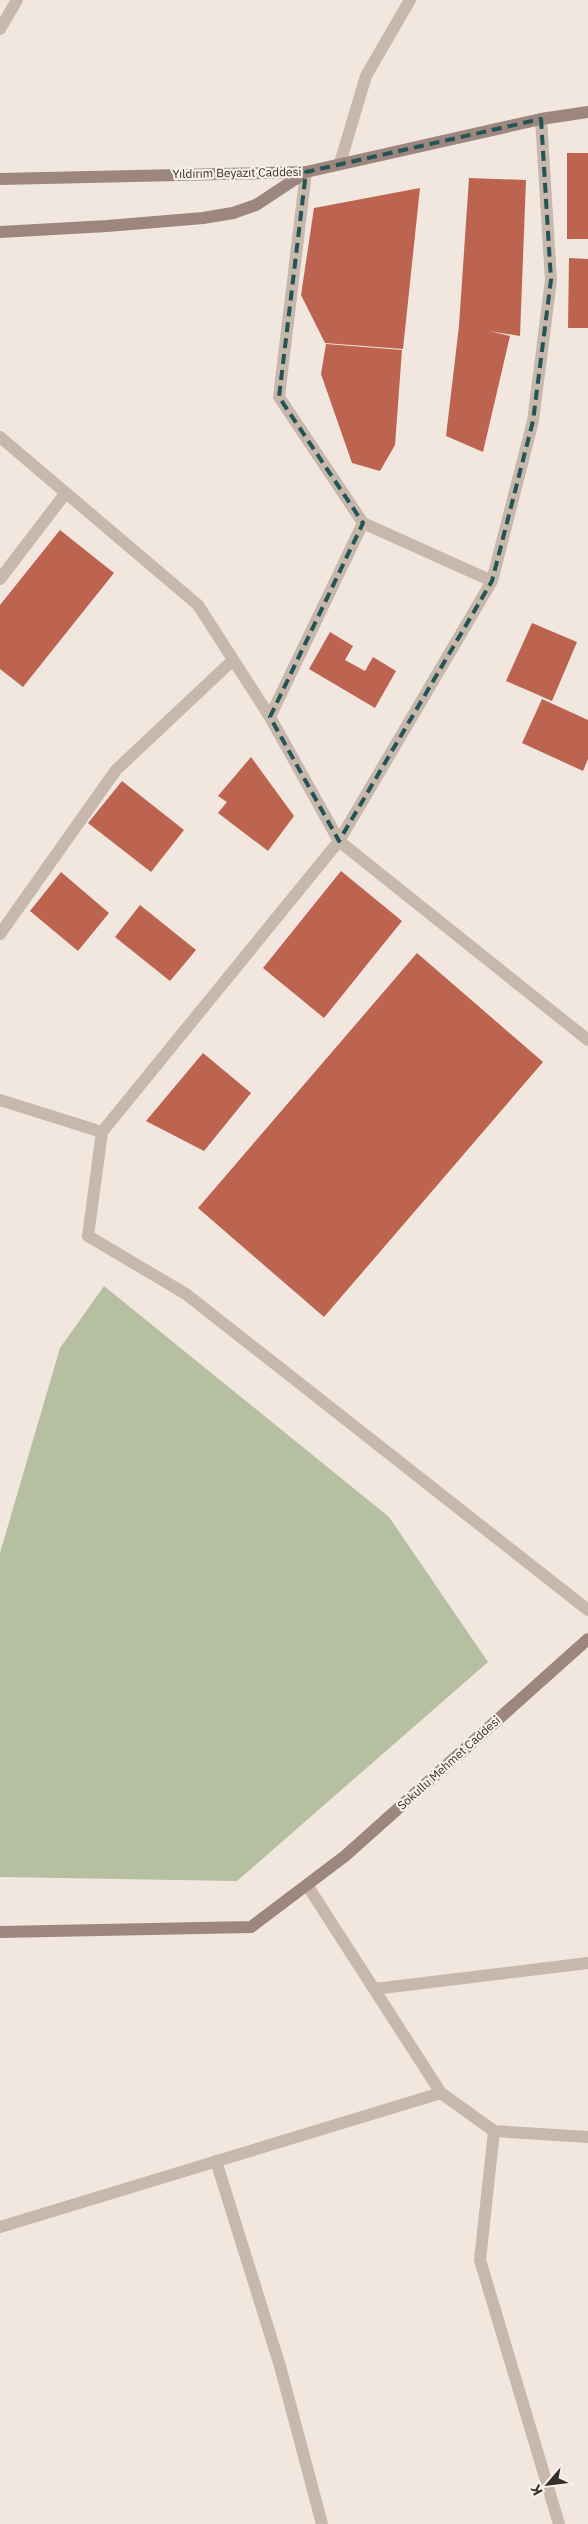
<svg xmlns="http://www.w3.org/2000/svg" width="588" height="2524" viewBox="0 0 588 2524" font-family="'IBM Plex Sans',sans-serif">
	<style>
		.green { fill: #b6bf9f }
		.building { fill: #bd6451 }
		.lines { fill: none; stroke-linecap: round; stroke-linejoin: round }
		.street { stroke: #c8b7ab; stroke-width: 12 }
		.secondary { stroke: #9c867d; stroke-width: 12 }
		.marked { fill: none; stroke: #255; stroke-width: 4; stroke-dasharray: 10 6; stroke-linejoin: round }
		.labels { text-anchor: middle; stroke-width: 4.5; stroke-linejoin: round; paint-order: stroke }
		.street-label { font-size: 12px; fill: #372d2a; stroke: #f9f1eb }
	</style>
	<rect width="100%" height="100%" fill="#f1e7df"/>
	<path class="green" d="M104,1286L389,1517L488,1662L237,1881L0,1877V1553L60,1348Z"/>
	<path class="building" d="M567,153H588V239H567Z
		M469,178L526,180L520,336L489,331L510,336L483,452L446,436L459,326Z
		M420,188L403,349L325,343L301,295L314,208Z
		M569,258L588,259V328H568Z
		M326,344L402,350L395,445L380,471L352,463L321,374Z
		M60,530L114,573L23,687L0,669V605Z
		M532,623L577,642L552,701L506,681Z
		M330,632L353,646L345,660L365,671L373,657L396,671L375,708L309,669Z
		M542,699L588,720V759L583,771L522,743Z
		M251,757L294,816L268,851L218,813L227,802L218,796Z
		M122,781L184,830L151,872L88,823Z
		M341,871L402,921L324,1018L263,968Z
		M61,872L109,913L78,951L30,911Z
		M140,905L196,950L170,981L115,937Z
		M417,953L543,1062L324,1317L198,1208Z
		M203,1053L251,1093L204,1151L146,1121Z"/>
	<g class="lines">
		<path class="street" d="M0,29L17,0
			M541,119L551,280L533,421L492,581L339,841L102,1132L88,1236L186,1294L588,1610
			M340,163L366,76L410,0
			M306,172L279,397L363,523L492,581
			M0,437L198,605L270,717L339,841L588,1040
			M0,579L65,494
			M270,717L363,523
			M0,934L116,770L233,660
			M0,1100L102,1132
			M307,1885L441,2093L494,2131L588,2137
			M374,1989L588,1963
			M494,2131L480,2260L559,2524
			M216,2161L280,2366L322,2524
			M0,2227L441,2093"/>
		<path class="secondary" d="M0,179L306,172L541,119L588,112
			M0,232L107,226L203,218L233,213L256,205L306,172
			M0,1932L251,1927L345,1856L588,1639"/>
	</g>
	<path class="marked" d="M541,119L551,280L533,421L492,581L339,841L270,717L363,523L279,397L306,172Z"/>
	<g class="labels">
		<g class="street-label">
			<text transform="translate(237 173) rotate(-1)" y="4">Yıldırım Beyazıt Caddesi</text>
			<text transform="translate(449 1763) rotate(-42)" y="4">Sokullu Mehmet Caddesi</text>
		</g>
	</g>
	<g transform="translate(548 2484) rotate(242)" stroke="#f9f1eb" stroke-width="4" paint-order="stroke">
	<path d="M0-4L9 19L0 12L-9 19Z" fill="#372d2a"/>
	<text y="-8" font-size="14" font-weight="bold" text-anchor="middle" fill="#372d2a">K</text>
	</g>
</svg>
